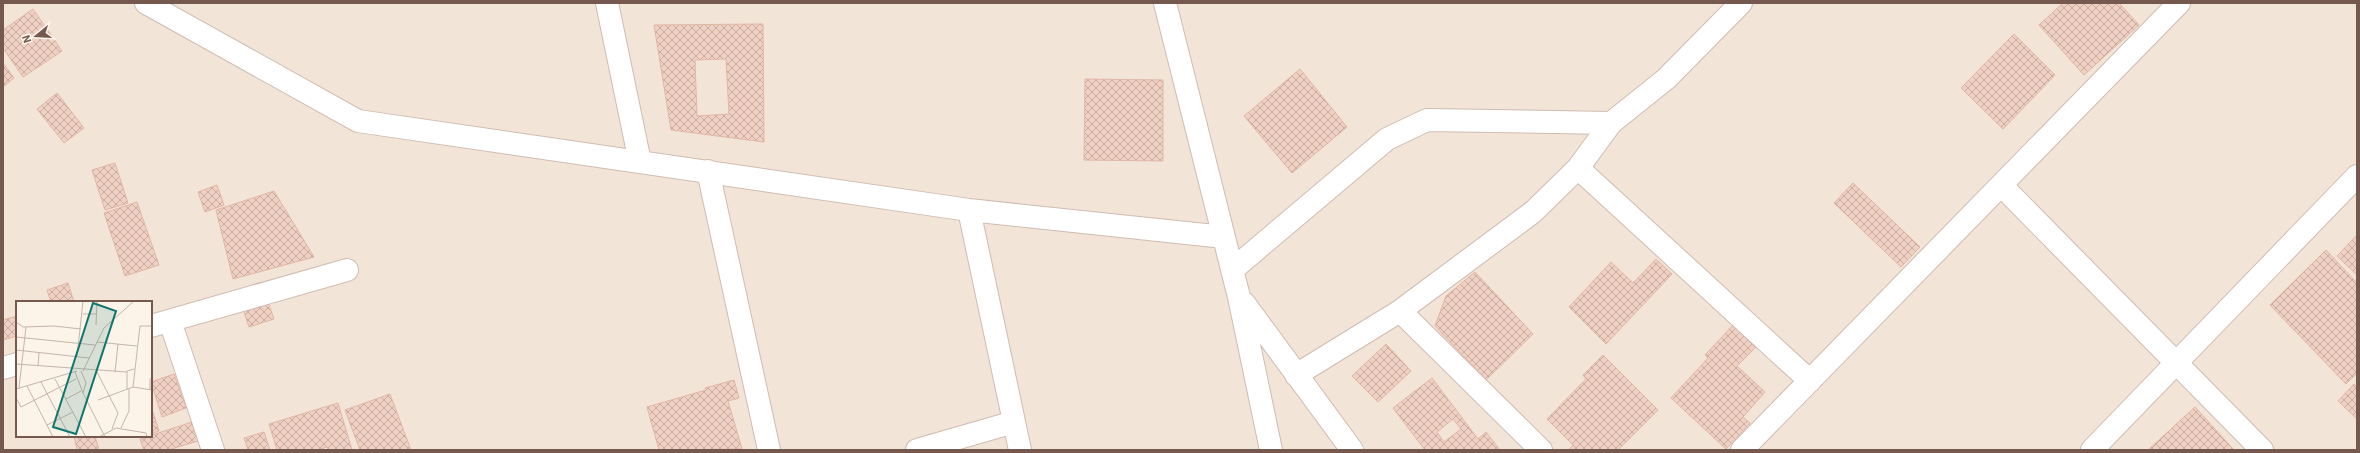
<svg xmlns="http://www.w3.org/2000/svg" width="2360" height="453" viewBox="0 0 2360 453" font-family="Barlow,sans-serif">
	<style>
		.residential { fill: #f3e4d8; fill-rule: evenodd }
		.building { fill: url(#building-cross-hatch); stroke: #e1b6a4; fill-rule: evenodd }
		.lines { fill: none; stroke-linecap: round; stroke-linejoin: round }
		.minor-casing { stroke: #cfbcb2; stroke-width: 24 }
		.minor { stroke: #fff; stroke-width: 22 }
		.inset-road { fill: none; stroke: #c6b5ab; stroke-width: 1 }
		.view { fill: #0f766e; fill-opacity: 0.15; stroke: #0f766e; stroke-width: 2 }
		.inset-edge { fill: none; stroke: #75584e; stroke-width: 2 }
	</style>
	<defs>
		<pattern id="building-cross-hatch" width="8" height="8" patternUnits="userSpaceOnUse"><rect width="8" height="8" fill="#f0d0c2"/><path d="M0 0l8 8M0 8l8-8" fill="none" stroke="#c7aca0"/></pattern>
	</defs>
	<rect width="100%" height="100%" fill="#fcf3e9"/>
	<path class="residential" d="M3,3H2357V450H3ZM17,302H151V436H17Z"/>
	<path class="building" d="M2063,3H2119L2139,25L2084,75L2039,25Z
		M33,9L62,51L23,77L3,48V30Z
		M763,24L764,142L671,130L654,25ZM726,59L729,114L697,116L695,60Z
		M2014,34L2055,75L2003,129L1961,88Z
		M3,63L14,78L3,87Z
		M1300,69L1347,127L1292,173L1244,116Z
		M1085,79L1163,80V161L1084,160Z
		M57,93L84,128L64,143L37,109Z
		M115,163L128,203L105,210L92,170Z
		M1853,183L1920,247L1901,267L1834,203Z
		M217,185L224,205L205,212L198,192Z
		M274,191L314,257L233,279L216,210Z
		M137,202L159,265L125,276L104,213Z
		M2357,235V275L2337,256Z
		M2326,250L2357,283V373L2346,384L2270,305Z
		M1656,259L1672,274L1606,344L1569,307L1611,262L1633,283Z
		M1475,272L1533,334L1486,380L1435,326L1446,296Z
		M261,282L274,319L249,327L237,291Z
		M68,283L74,302H51L47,290Z
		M17,316V336L3,340V320Z
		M1734,324L1757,346L1737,366L1765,392L1743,417L1750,423L1726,449L1671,398L1708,358L1705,355Z
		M1386,344L1411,371L1378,402L1352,376Z
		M1603,355L1658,410L1618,450H1568L1573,445L1547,419L1586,379L1583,375Z
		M174,374L186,408L162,417L151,382Z
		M1432,378L1478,439L1486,432L1500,450H1425L1393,408ZM1453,419L1461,429L1444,442L1437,432Z
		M734,380L739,398L728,401L742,449L659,450L647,407L706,390L705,388Z
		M2354,384L2357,387V419L2338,401Z
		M390,394L411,450H360L345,410Z
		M338,403L352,450H328L327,447L318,450H277L269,424Z
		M151,406L159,431L151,434Z
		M2195,407L2234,450H2148Z
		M192,422L198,441L168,450H144L140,439Z
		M264,432L270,450H248L244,438Z
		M74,436H95L99,450H77Z"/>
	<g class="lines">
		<g class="minor-casing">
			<path id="minor" d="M146,3L358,121L969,210L1224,237
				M607,3L640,162
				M1165,3L1239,297L1271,450
				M1578,168L1810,381
				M708,171L769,450
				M2001,185L2262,450
				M969,210L1020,450
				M1232,270L1387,139L1427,120L1611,123L1666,79L1741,3
				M1244,303L1352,450
				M1400,311L1541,450
				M170,321L213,450
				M151,326L347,270
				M3,368L17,364
				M1296,375L1400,311L1533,212L1578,168L1611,123
				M917,450L1014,422
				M1742,450L2179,3
				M2092,450L2357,176"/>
		</g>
		<use href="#minor" class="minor"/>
	</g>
	<g transform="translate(16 301)">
		<rect width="136" height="136" fill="#fcf3e9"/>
		<path class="inset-road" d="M67,13H81M0,21L7,26L38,25L65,28M80,24L81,0M0,36L79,44M81,41L121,45M0,49L73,57M61,56L67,0M0,63L111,71M22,65L23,52M65,70L70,82L67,92L89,136M67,70L88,27L118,0M59,71L67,92M81,71L102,112L96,128M99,71L102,43M39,78L70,136M25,81L54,136M11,85L37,136M117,86L124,25H136M3,87L10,26M0,88L61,70M111,88V70L118,68M134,89V78L136,77M0,97L5,106L60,78M50,98L65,90M82,99L117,86L136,89M31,124L57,111M105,127L113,110V88M83,136L100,127L130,132L131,136"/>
		<path class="view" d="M77,2L100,10L60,133L37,126Z"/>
		<rect width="136" height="136" class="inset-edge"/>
	</g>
	<rect width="2360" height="453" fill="none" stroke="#75584e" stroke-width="8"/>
	<g transform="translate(36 36) rotate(252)" stroke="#fef7f0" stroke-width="3" paint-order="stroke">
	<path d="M0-3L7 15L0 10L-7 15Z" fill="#75584e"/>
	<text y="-6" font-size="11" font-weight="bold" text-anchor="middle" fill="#75584e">N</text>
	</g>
</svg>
